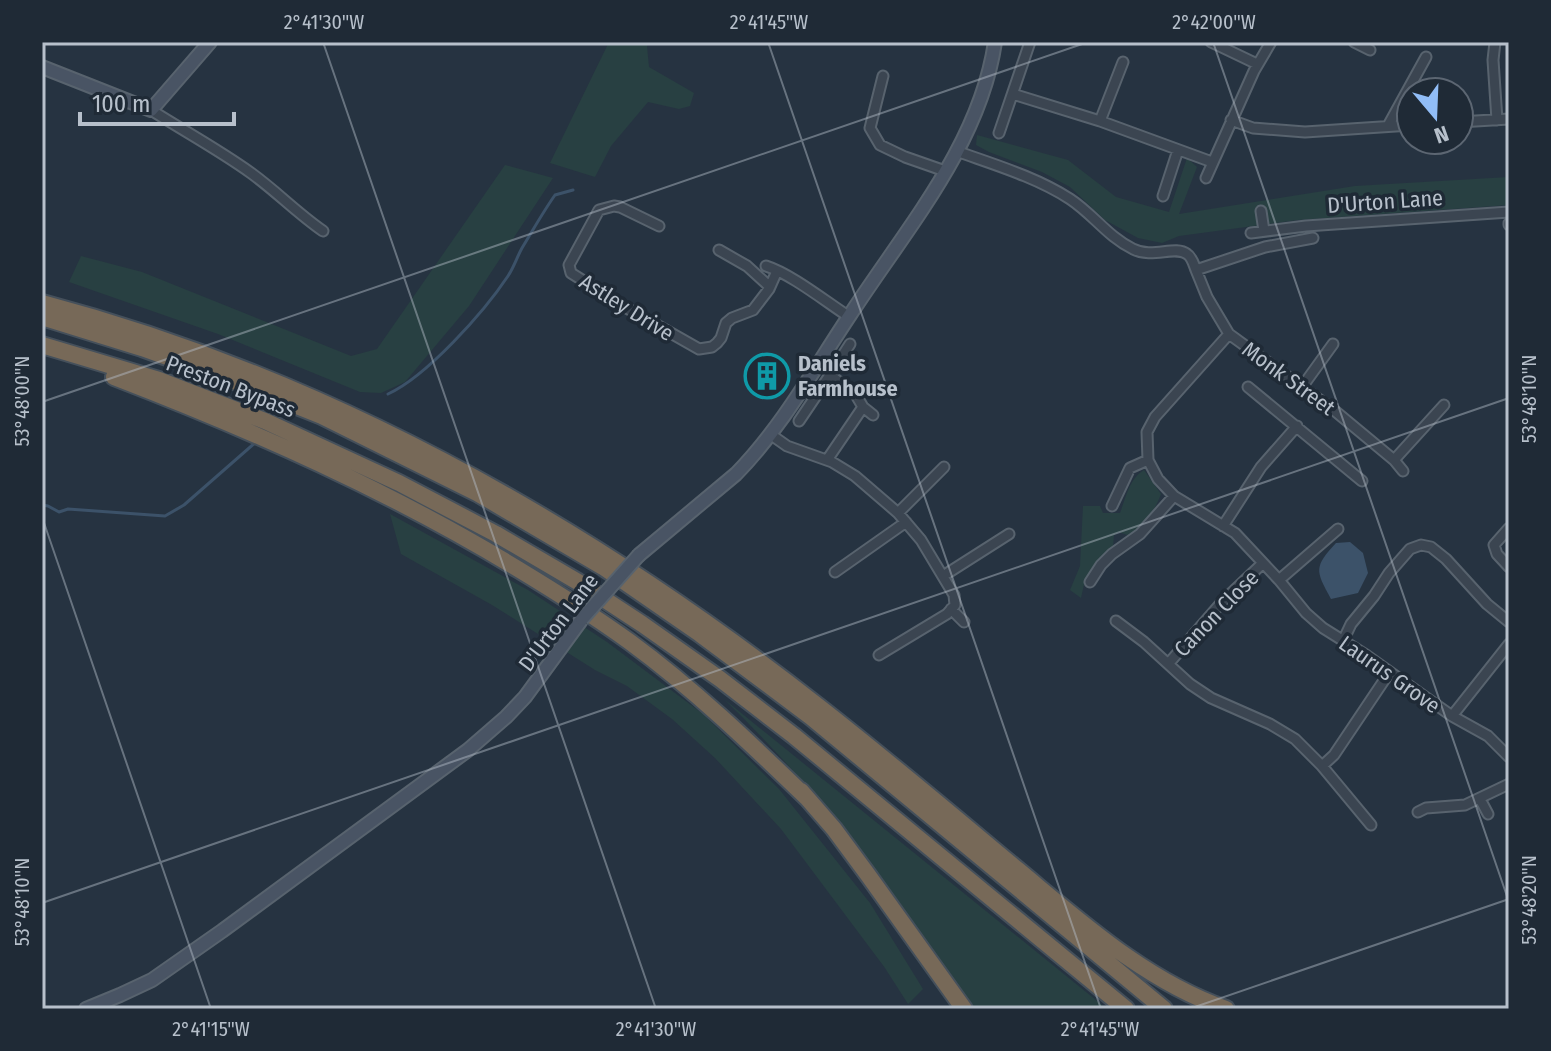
<svg xmlns="http://www.w3.org/2000/svg" width="1551" height="1051" viewBox="0 0 1551 1051" font-family="'Fira Sans Condensed',sans-serif">
	<style>
		.green { fill: #284042 }
		.water { fill: #3c5269 }
		.lines { fill: none; stroke-linecap: round; stroke-linejoin: round }
		.stream { stroke: #3c5269; stroke-width: 3 }
		.street-casing { stroke: #58636e; stroke-width: 13 }
		.secondary-casing { stroke: #58636e; stroke-width: 16 }
		.highway-casing { stroke: #45505b; stroke-width: 20 }
		.street { stroke: #3b4551; stroke-width: 9 }
		.secondary { stroke: #495464; stroke-width: 12 }
		.highway { stroke: #776958; stroke-width: 16 }
		.secondary-bridge-casing { stroke: #58636e; stroke-width: 16; stroke-linecap: butt }
		.secondary-bridge { stroke: #495464; stroke-width: 12 }
		.ticks { fill: none; stroke: #b7c0cb; stroke-width: 2; stroke-opacity: 0.45 }
		.labels { text-anchor: middle; stroke-width: 7; stroke-linejoin: round; paint-order: stroke }
		.street-label { font-size: 22px; fill: #b7c0cb; stroke: #1f2a36 }
		.poi-label { font-size: 22px; font-weight: bold; fill: #b7c0cb; stroke: #1f2a36; text-anchor: start }
		.neatline { fill: none; stroke: #b7c0cb; stroke-width: 3 }
		.ticks-label { font-size: 20px; text-anchor: middle; fill: #b7c0cb }
	</style>
	<rect width="100%" height="100%" fill="#263341"/>
	<path class="green" d="M609,42H649L647,46L649,67L694,93L690,106L679,109L648,102L611,146L595,177L550,163Z
		M977,135L1068,160L1116,197L1169,212L1187,158L1197,167L1179,214L1355,186L1509,177V205L1298,220L1179,236L1162,243L1138,238L1105,220L1070,187L1042,172L989,152L976,145Z
		M505,165L553,178L469,306L405,382L381,393L360,392L218,334L69,282L81,256L142,272L351,356L377,349Z
		M1144,470L1161,494C1155,510 1144,529 1127,535L1119,532L1114,535L1113,547L1085,580L1081,598L1070,590L1080,566L1083,506H1100L1103,513H1120C1126,498 1129,479 1144,470Z
		M390,514L528,590L607,642L703,714L779,789L870,903L923,989L908,1004L885,968L781,829L715,758L672,719L627,686L595,670L492,605L401,554Z
		M724,699L1107,1009H969C936,960 905,910 869,863C825,804 776,750 724,699Z"/>
	<path class="water" d="M1350,542L1363,553L1368,573L1358,593L1331,599C1315,570 1314,567 1336,543Z"/>
	<g class="lines">
		<path class="stream" d="M388,394C427,376 484,312 508,276C514,267 517,257 522,248C533,230 543,212 555,195L573,190
			M42,505L48,506L59,512L68,509L165,516L184,505L256,442"/>
		<g class="street-casing">
			<path id="street" d="M1211,42L1257,64
				M1354,42L1370,50
				M1495,42L1493,60L1497,120
				M883,76L870,128L880,145L905,157L945,171
				M1013,94L1100,121L1212,162
				M151,110C184,131 219,150 251,173C276,191 297,213 323,231
				M1231,120L1253,128L1305,132L1411,125
				M1100,121L1123,62
				M1459,122L1509,119
				M1388,126L1426,57
				M999,133L1030,42
				M956,151C995,165 1036,177 1070,199C1093,214 1108,237 1133,249C1152,259 1175,245 1187,254C1192,257 1194,265 1196,270
				M1206,178L1254,71L1271,42
				M1163,196L1178,150
				M1261,211L1264,231
				M1509,223V225
				M659,226L620,207L614,206L599,210L569,265L571,273L625,307L699,349L712,347L717,343L721,338L726,323L732,318L753,310L769,289L777,271
				M1251,233L1306,226L1509,212
				M1313,238L1265,247L1196,270L1207,297L1229,334L1335,411L1394,460L1403,471
				M719,250L747,266L770,287
				M766,266C791,274 825,301 848,316
				M1229,334L1155,417L1147,432L1148,460L1158,479L1174,496L1235,533L1279,580L1306,613L1323,628L1366,655L1452,716L1488,736L1509,757
				M830,375L850,344
				M1248,387L1362,481
				M1302,387L1333,344
				M799,421L830,375L856,395L863,407
				M770,434L787,446L832,462L855,476L898,513L921,540L954,595L955,605L947,614L879,655
				M827,460L863,407L873,415
				M1394,460L1444,405
				M1112,506L1130,468L1148,460
				M898,513L944,467
				M1223,526L1261,467L1297,426
				M1509,528L1494,545L1497,554L1509,567
				M835,572L906,522
				M943,576L1009,534
				M1279,580L1338,529
				M1090,582L1101,565L1112,554L1140,534L1174,496
				M951,609L964,622
				M1116,621L1144,642L1190,684L1211,698L1270,724L1295,739L1322,766L1371,825
				M1343,641L1351,624L1374,596L1389,573L1410,549L1421,545L1431,547L1446,559L1487,604L1509,622
				M1169,663L1222,602L1263,563
				M1452,716L1509,644
				M1322,766L1334,755L1389,673
				M1480,799L1488,814
				M1418,812L1426,808L1465,805L1509,784"/>
		</g>
		<g class="secondary-casing">
			<path id="secondary" d="M42,67L151,110L210,42
				M639,555L736,474C782,427 814,369 850,315C905,230 980,145 995,42
				M86,1009L120,995L152,980L222,931L468,750L506,717L525,697L582,619"/>
		</g>
		<g class="highway-casing">
			<path id="highway" d="M42,303C329,379 586,524 818,706C886,759 952,815 1018,870C1082,923 1146,981 1226,1009
				M42,317L142,348L234,381L322,416L477,493L603,567L700,634L811,717L1164,1009
				M42,345L159,380L265,421L399,483L496,534L578,582L642,624L720,679L794,736L1126,1009
				M114,377C254,431 390,491 518,569C556,592 594,616 630,642C694,689 750,743 807,798
				M801,791L834,829L868,875L964,1009"/>
		</g>
		<use href="#street" class="street"/>
		<use href="#secondary" class="secondary"/>
		<use href="#highway" class="highway"/>
		<g class="secondary-bridge-casing">
			<path id="secondary-bridge" d="M582,619L639,555"/>
		</g>
		<use href="#secondary-bridge" class="secondary-bridge"/>
	</g>
	<path class="ticks" d="M323,42L656,1009M768,42L1101,1009M1213,42L1509,902M42,402L1088,42M42,517L211,1009M42,903L1509,398M1189,1009L1509,899"/>
	<defs>
		<g id="building-ring" transform="scale(2.3)"><circle r="9.5" fill="#1f2a36" stroke="#0f9aa8" stroke-width="1.5"/><path d="M-4-6H4V6H1V3H-1V6H-4ZM-2.5-4.3h1.7v1.8h-1.7ZM.8-4.3h1.7v1.8H.8ZM-2.5-1h1.7V.8h-1.7ZM.8-1h1.7V.8H.8Z" fill="#0f9aa8"/></g>
	</defs>
	<g fill-rule="evenodd">
		<use href="#building-ring" x="767" y="376"/>
	</g>
	<g class="labels">
		<g class="street-label">
			<text transform="translate(1385 201) rotate(-4)" y="8">D'Urton Lane</text>
			<text transform="translate(627 307) rotate(32)" y="8">Astley Drive</text>
			<text transform="translate(1289 378) rotate(36)" y="8">Monk Street</text>
			<text transform="translate(231 386) rotate(21)" y="8">Preston Bypass</text>
			<text transform="translate(1216 613) rotate(-46)" y="8">Canon Close</text>
			<text transform="translate(558 622) rotate(-53)" y="8">D'Urton Lane</text>
			<text transform="translate(1390 674) rotate(35)" y="8">Laurus Grove</text>
		</g>
		<g class="poi-label">
			<text x="798" y="371">Daniels<tspan x="798" dy="25">Farmhouse</tspan></text>
		</g>
	</g>
	<rect width="1551" height="1051" fill="none" stroke="#1f2a36" stroke-width="88"/>
	<g transform="translate(1435 116) rotate(161)"><circle r="38" fill="#1f2a36" stroke="#5c6672" stroke-width="2"/>
	<path d="M0-6L14 30L0 20L-14 30Z" fill="#91bdf7"/>
	<text y="-12" font-size="22" font-weight="bold" text-anchor="middle" fill="#b7c0cb">N</text>
	</g>
	<path d="M80 112v12h154v-12" fill="none" stroke="#b7c0cb" stroke-width="4"/>
	<text x="92" y="112" font-size="24" fill="#b7c0cb" stroke="#1f2a36" stroke-width="6" paint-order="stroke">100 m</text>
	<rect x="44" y="44" width="1463" height="963" class="neatline"/>
	<g class="ticks-label">
		<text x="324" y="29">2°41'30"W</text>
		<text x="769" y="29">2°41'45"W</text>
		<text x="1214" y="29">2°42'00"W</text>
		<text transform="translate(1529 399) rotate(-90)" y="7">53°48'10"N</text>
		<text transform="translate(22 401) rotate(-90)" y="7">53°48'00"N</text>
		<text transform="translate(1529 900) rotate(-90)" y="7">53°48'20"N</text>
		<text transform="translate(22 902) rotate(-90)" y="7">53°48'10"N</text>
		<text x="211" y="1036">2°41'15"W</text>
		<text x="656" y="1036">2°41'30"W</text>
		<text x="1100" y="1036">2°41'45"W</text>
	</g>
</svg>
